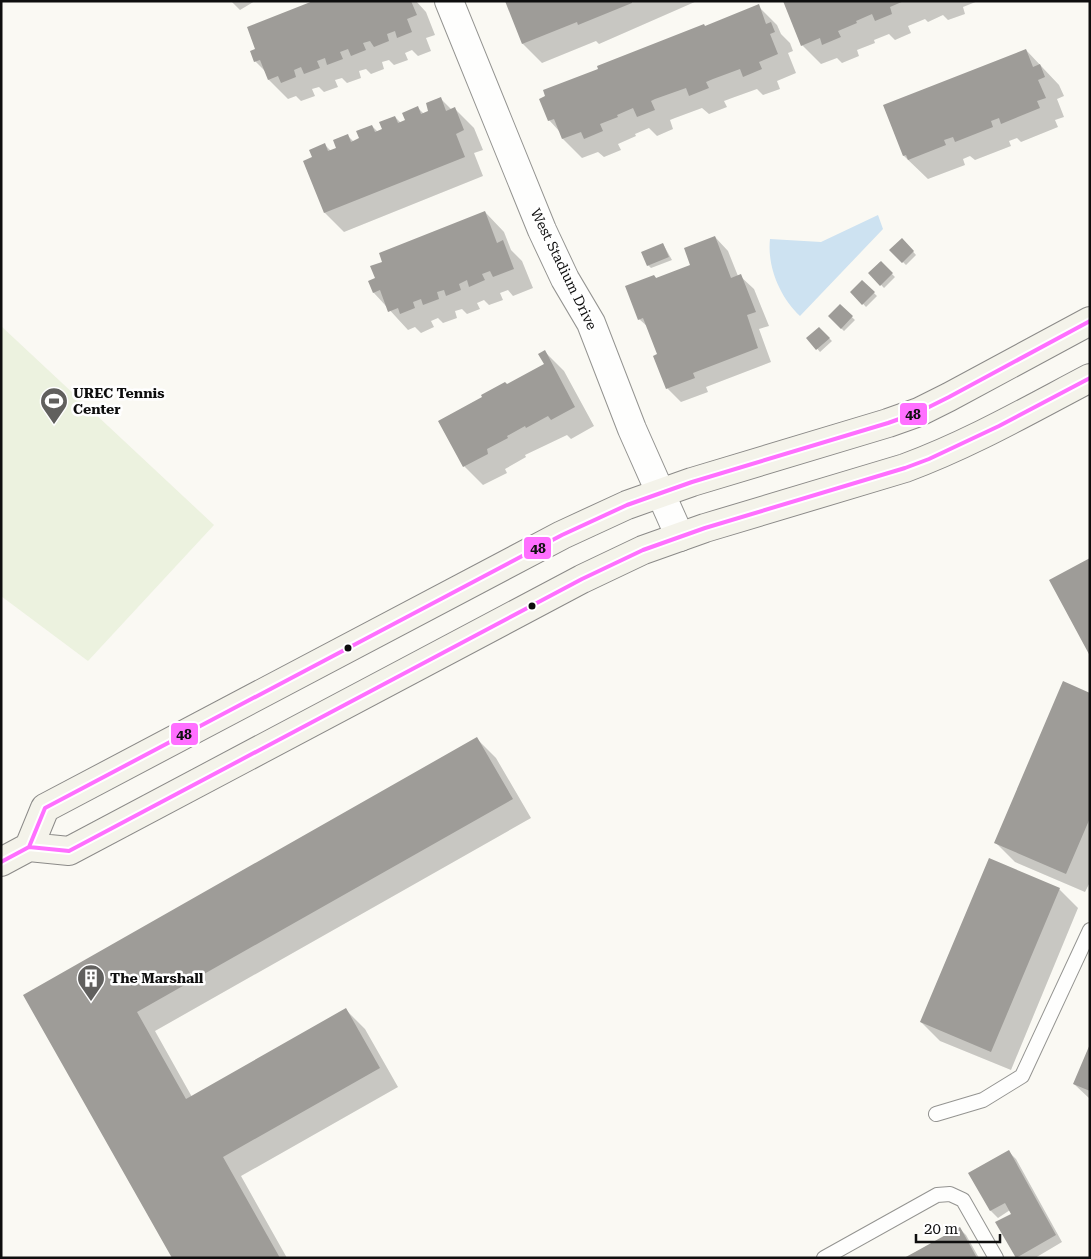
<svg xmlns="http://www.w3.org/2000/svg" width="1091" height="1259" viewBox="0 0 1091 1259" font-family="'Roboto Serif',serif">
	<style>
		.pitch { fill: #ecf2df }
		.water { fill: #cde2f1 }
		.shadow { fill: #0003 }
		.building { fill: #9e9c98 }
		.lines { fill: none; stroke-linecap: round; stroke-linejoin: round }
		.lane-casing { stroke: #949491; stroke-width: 16 }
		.street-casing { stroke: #949491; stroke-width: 30 }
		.secondary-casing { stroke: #8b8a88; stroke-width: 30 }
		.lane { stroke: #fefefd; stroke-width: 14 }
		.street { stroke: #fefefd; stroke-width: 28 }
		.secondary { stroke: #f4f3ea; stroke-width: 28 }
		.bus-1-casing { stroke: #fff; stroke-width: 8 }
		.bus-1 { stroke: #ff6fff; stroke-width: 4 }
		.bus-dot { fill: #0e0e0e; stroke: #fff; stroke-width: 2 }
		.labels { text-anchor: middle; stroke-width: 5; stroke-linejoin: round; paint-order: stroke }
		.street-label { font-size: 14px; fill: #0e0e0e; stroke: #fff }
		.poi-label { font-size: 14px; font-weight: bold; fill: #0e0e0e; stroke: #fff; text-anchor: start }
		.line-badge { stroke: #fff; stroke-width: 2 }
		.pale-badge-label { font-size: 14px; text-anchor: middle; font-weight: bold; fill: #111 }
	</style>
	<rect width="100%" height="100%" fill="#faf9f3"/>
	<path class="pitch" d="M1,326L214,525L88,661L1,596Z"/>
	<path class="water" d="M878,215L883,229L800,316C780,297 767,267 770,239L821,242Z"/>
	<path class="shadow" d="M231,1H255L240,10Z
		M317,1H416L426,12L435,35L426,38L431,51L418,56L412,50L405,53L408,60L394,65L389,60L382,62L384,69L371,74L366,69L359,71L361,78L347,83L342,78L335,80L338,87L324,92L319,87L312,89L315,96L301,101L296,96L288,99L269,80L265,71L255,61Z
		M506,1H697L599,44L596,41L542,63L523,44Z
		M784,1H978L963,7L965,14L948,20L943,15L928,22L925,19L908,26L911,33L895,40L889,34L874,40L875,43L857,50L859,56L842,63L837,58L821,64L802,45Z
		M758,6L777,25L781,34L790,43L793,51L788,53L796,73L777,81L780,89L763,95L757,89L732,98L724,101L727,107L709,114L702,108L675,118L670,120L673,129L657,136L649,128L635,134L636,136L618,144L621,150L604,157L598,152L582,158L563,139L560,132L549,120L705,27Z
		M1026,50L1059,85L1064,96L1057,99L1064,117L1055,120L1058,127L1021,142L1017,138L1009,141L1011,146L975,160L970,156L963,159L965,165L928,179L904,156L884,106Z
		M441,99L452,110L455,109L474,128L483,150L474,153L483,176L344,232L325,213L304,162L314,158L325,145L331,151L337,148L348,136L354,142L361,139L372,126L378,132L384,130L395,117L401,123L407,121L418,108L424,114L430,112Z
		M485,212L504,232L511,250L522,261L533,288L513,296L508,290L500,293L503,300L489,305L484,300L477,303L480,309L467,314L462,309L455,311L457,318L443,323L438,318L431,321L434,327L421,333L415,327L408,330L374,293L370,282Z
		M715,237L728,251L738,276H740L754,289L769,326L759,329L771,362L706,387L708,392L681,402L667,388L659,355L648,327L639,319L654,276L657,279L692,265Z
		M902,239L916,255L906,265L891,250Z
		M663,244L672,260L651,268L648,265Z
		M880,262L895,277L884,288L870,273Z
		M862,281L877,296L866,307L852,292Z
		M840,306L855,320L844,331L829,316Z
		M819,328L832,341L820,352L808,338Z
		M545,352L564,371L594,426L571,439L567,435L525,455L526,457L505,469L507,473L483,485L464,466L440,422L545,365Z
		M1090,694V882L1085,892L1015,862L996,843Z
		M477,739L496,758L531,818L155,1031L192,1097L346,1010L365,1029L398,1087L241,1176L287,1258H173L25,995Z
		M1059,889L1078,908L1011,1070L940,1041L921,1022Z
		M1090,1047V1099L1074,1084Z
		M1009,1152L1016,1159L1062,1242L1035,1258H1017L997,1223L1013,1214L1010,1210L998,1218L991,1211L970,1174Z
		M960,1229L966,1235L979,1258H906Z"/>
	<path class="building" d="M313,1H411L417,15L407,19L412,32L397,38L395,31L387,34L389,41L374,47L370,41L363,43L366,50L351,56L348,49L340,52L343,59L327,65L325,58L317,61L320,68L304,74L301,67L294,70L296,77L281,83L278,76L268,80L260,60L254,62L250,51L255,49L247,27Z
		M505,1H632V3L578,25L577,22L522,44Z
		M783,1H904L890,7L892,14L875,21L872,14L856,21L857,23L838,31L841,37L822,45L820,38L801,46Z
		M759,4L766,24L771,22L775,32L770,34L778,54L759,62L762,69L743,77L740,69L713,79L706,82L709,88L689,96L686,88L655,99L651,101L655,110L637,117L633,108L617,115L618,117L600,124L603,131L584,139L581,132L562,139L554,119L548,121L539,99L545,96L543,90L598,69L597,66L704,24L705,26Z
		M1026,49L1033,67L1040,64L1045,77L1038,80L1046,98L1037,101L1040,108L1001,124L999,118L991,121L993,127L955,142L953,137L944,140L946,145L908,160L906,155L903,156L883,105Z
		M441,97L446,111L455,107L464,130L456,134L465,157L324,213L303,161L312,157L309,150L325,143L328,151L336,148L333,140L348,134L351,142L359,138L356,131L372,125L375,132L382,129L379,122L395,116L398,123L405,120L402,113L418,106L421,114L428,111L426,103Z
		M485,211L497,243L503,240L514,269L493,277L490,271L482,274L485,280L469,287L467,280L459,284L461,290L446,296L444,290L437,292L439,299L423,305L421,299L413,302L415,308L400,314L398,308L388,312L380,290L373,293L368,281L375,278L370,266L382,262L379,253Z
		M715,236L731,278L741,274L756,312L747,315L758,348L693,373L695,378L666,389L653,356L657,354L643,318L638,320L625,286L654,275L656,278L690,265L684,248Z
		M902,238L914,251L902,263L889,250Z
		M663,243L669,257L647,266L641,252Z
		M881,261L893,273L880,286L868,273Z
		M862,280L875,292L862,305L850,292Z
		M840,304L853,316L841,329L828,316Z
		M819,327L830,338L816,350L806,338Z
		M545,350L575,407L551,420L548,416L526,428L525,426L507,436L508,438L487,449L488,454L463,467L438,421L482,397L481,395L505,382L507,384L544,364L538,354Z
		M1090,558V656L1049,580Z
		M1063,681L1090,693V818L1066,874L994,843Z
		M477,737L513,799L137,1012L186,1099L346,1008L380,1068L223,1157L280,1258H172L23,995Z
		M989,858L1060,888L991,1052L920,1022Z
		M1090,1044V1091L1073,1084Z
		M1009,1150L1056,1235L1016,1258L995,1222L1011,1214L1005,1203L990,1211L968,1173Z
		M960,1227L977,1258H904L915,1252Z"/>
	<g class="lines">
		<g class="lane-casing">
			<path id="lane" d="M936,1114L983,1100L1022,1076L1090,930
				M824,1258L937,1195L950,1194L963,1200L996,1258"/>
		</g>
		<g class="street-casing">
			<path id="street" d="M449,1L542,230L565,279L591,323L632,429L680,537"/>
		</g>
		<g class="secondary-casing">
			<path id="secondary" d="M29,847L45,808L562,535L627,505L692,482L888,423L919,412L949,397L1090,321
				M1,862L29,847L69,851L582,579L643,550L705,528L905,468C970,444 1029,410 1090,378"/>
		</g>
		<use href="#lane" class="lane"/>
		<use href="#street" class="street"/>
		<use href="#secondary" class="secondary"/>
		<g class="bus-1-casing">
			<path id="bus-1" d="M29,847L45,808L562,535L627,505L692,482L888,423L919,412L949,397L1090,321
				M1,862L29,847L69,851L582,579L643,550L705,528L905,468L929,459L999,426L1090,378"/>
		</g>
		<use href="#bus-1" class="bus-1"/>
	</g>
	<defs>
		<g id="stadium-pin" transform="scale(1.4375)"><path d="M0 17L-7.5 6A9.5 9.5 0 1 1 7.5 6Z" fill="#61605e" stroke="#fff"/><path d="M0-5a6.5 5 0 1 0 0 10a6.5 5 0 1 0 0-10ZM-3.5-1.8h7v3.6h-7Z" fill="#fff"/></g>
		<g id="building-pin" transform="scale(1.4375)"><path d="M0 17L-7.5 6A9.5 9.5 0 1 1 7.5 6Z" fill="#61605e" stroke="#fff"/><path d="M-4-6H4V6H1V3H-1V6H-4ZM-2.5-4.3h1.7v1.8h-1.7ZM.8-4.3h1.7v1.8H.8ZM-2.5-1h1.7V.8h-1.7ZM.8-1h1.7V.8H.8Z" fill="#fff"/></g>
	</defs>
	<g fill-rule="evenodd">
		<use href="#stadium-pin" x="54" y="401"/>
		<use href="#building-pin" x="91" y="978"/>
	</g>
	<g class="bus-dot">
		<circle cx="532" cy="606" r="4.5"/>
		<circle cx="348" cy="648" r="4.5"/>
	</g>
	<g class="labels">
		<g class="street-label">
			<text transform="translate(564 269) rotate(64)" y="5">West Stadium Drive</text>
		</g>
		<g class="poi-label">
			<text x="73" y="398">UREC Tennis<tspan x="73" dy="16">Center</tspan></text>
			<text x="110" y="983">The Marshall</text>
		</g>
	</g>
	<g class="line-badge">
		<rect x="899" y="402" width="29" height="24" rx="5" fill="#ff6fff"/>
		<rect x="523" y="536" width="29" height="24" rx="5" fill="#ff6fff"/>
		<rect x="170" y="722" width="29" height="24" rx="5" fill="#ff6fff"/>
	</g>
	<g class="pale-badge-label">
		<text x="913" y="419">48</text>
		<text x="538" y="553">48</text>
		<text x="184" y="739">48</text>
	</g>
	<rect width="1091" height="1259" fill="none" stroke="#0e0e0e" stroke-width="5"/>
	<path d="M916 1234v8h84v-8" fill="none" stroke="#0e0e0e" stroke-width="2.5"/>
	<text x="924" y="1234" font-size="15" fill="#0e0e0e" stroke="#ffffff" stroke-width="4" paint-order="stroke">20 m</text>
</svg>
